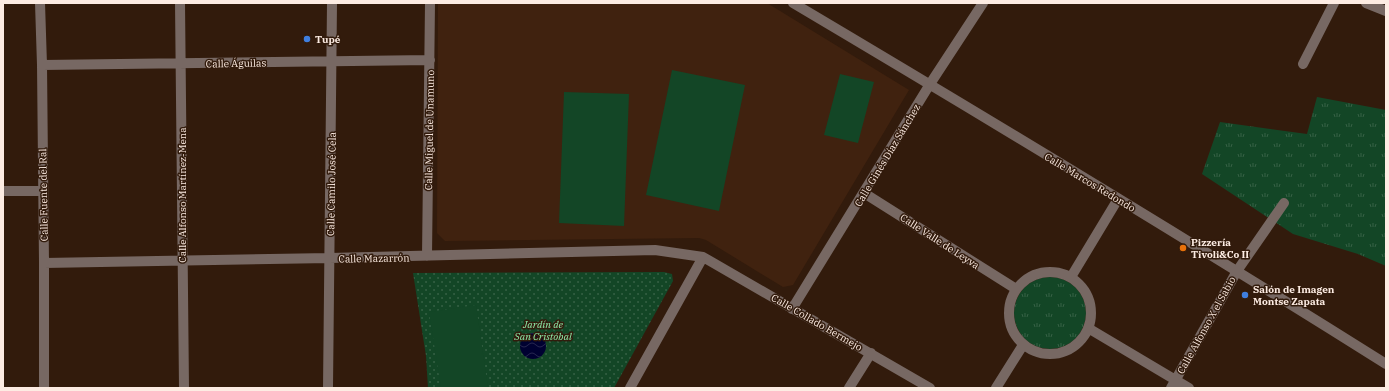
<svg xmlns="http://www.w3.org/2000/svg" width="1389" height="391" viewBox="0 0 1389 391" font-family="'IBM Plex Serif',serif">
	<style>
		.built { fill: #40220f }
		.grass { fill: url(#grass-tufts) }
		.park { fill: url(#park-dots) }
		.pitch { fill: #134626 }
		.water { fill: url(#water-waves) }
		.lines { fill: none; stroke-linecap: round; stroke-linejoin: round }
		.minor { stroke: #776863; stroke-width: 10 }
		.shop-dot { fill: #3f7fe0; stroke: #321b0c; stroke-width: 1.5 }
		.food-dot { fill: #e8710a; stroke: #321b0c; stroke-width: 1.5 }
		.labels { text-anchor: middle; stroke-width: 3; stroke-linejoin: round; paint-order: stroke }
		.poi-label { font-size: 10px; font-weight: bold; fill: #fdece3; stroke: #321b0c; text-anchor: start }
		.street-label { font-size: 10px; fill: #fdece3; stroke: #321b0c }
		.park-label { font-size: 10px; font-style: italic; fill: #8feeac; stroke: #321b0c }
	</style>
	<defs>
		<pattern id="grass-tufts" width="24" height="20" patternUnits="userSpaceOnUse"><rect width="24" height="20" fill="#134626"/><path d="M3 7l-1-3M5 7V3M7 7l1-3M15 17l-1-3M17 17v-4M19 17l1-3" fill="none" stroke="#366145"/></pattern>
		<pattern id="park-dots" width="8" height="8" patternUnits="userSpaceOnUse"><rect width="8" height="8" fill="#134626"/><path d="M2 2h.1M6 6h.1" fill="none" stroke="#366145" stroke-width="1.8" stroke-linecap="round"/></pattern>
		<pattern id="water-waves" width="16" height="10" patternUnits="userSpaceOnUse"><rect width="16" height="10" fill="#000131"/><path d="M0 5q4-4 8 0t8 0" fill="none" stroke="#26264f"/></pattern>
	</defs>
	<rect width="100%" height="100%" fill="#321b0c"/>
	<path class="built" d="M438,3H767L909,90L793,285L783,287L706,240L699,238L445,241L437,233Z"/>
	<path class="grass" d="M1317,97L1386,110V266L1358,254L1293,234L1202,174L1220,122L1307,134Z
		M1014 313a36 36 0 1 1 72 0a36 36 0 1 1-72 0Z"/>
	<path class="park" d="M664,272L672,274L673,281L614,388H428L426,356L413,273Z"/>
	<path class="pitch" d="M672,70L745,85L719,211L646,195Z
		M840,74L874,82L858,143L824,135Z
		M564,92L629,94L624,226L559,223Z
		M476,305L488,388H441L429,312Z"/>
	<path class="water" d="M520 346a13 13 0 1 1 26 0a13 13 0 1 1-26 0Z"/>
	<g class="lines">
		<path class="minor" d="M40,3L42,65L44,263V388
			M180,3L184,388
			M793,3C992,121 1190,241 1386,364
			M1366,3L1386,11
			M1303,64L1334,3
			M42,65L430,60
			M3,191H43
			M864,193L1016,289
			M427,256L430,3
			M44,263L330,258L655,250L703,257L930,388
			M1009 313a41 41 0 1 1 82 0a41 41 0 1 1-82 0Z
			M1071,277L1118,199
			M792,309L930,84L983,3
			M1088,328L1189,388
			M328,388L332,3
			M630,388L703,257
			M849,388L871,353
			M996,388L1023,345
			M1171,388L1237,271L1284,203"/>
	</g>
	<g class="shop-dot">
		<circle cx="307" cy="39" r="4"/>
		<circle cx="1245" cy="295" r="4"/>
	</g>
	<circle class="food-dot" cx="1183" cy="248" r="4"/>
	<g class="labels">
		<g class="poi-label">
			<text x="315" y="43">Tupé</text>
			<text x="1191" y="246">Pizzería<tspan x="1191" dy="12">Tivoli&amp;Co II</tspan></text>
			<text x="1253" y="293">Salón de Imagen<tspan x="1253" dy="12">Montse Zapata</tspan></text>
		</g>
		<g class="street-label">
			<text transform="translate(236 63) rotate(-1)" y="4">Calle Águilas</text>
			<text transform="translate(429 130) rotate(-89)" y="4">Calle Miguel de Unamuno</text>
			<text transform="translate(887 155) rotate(-59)" y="4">Calle Ginés Díaz Sánchez</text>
			<text transform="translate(1090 182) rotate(31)" y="4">Calle Marcos Redondo</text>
			<text transform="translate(331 184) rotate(-89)" y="4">Calle Camilo José Cela</text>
			<text transform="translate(43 195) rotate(-91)" y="4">Calle Fuente del Ral</text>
			<text transform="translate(182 195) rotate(-90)" y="4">Calle Alfonso Martínez-Mena</text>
			<text transform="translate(940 241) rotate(33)" y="4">Calle Valle de Leyva</text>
			<text transform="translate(374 258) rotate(-1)" y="4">Calle Mazarrón</text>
			<text transform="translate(817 322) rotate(30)" y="4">Calle Collado Bermejo</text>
			<text transform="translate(1206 325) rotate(-61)" y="4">Calle Alfonso X el Sabio</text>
		</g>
		<g class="park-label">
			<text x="543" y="328">Jardín de<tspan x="543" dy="12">San Cristóbal</tspan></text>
		</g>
	</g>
	<rect width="1389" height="391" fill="none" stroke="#fdece3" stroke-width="8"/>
</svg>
